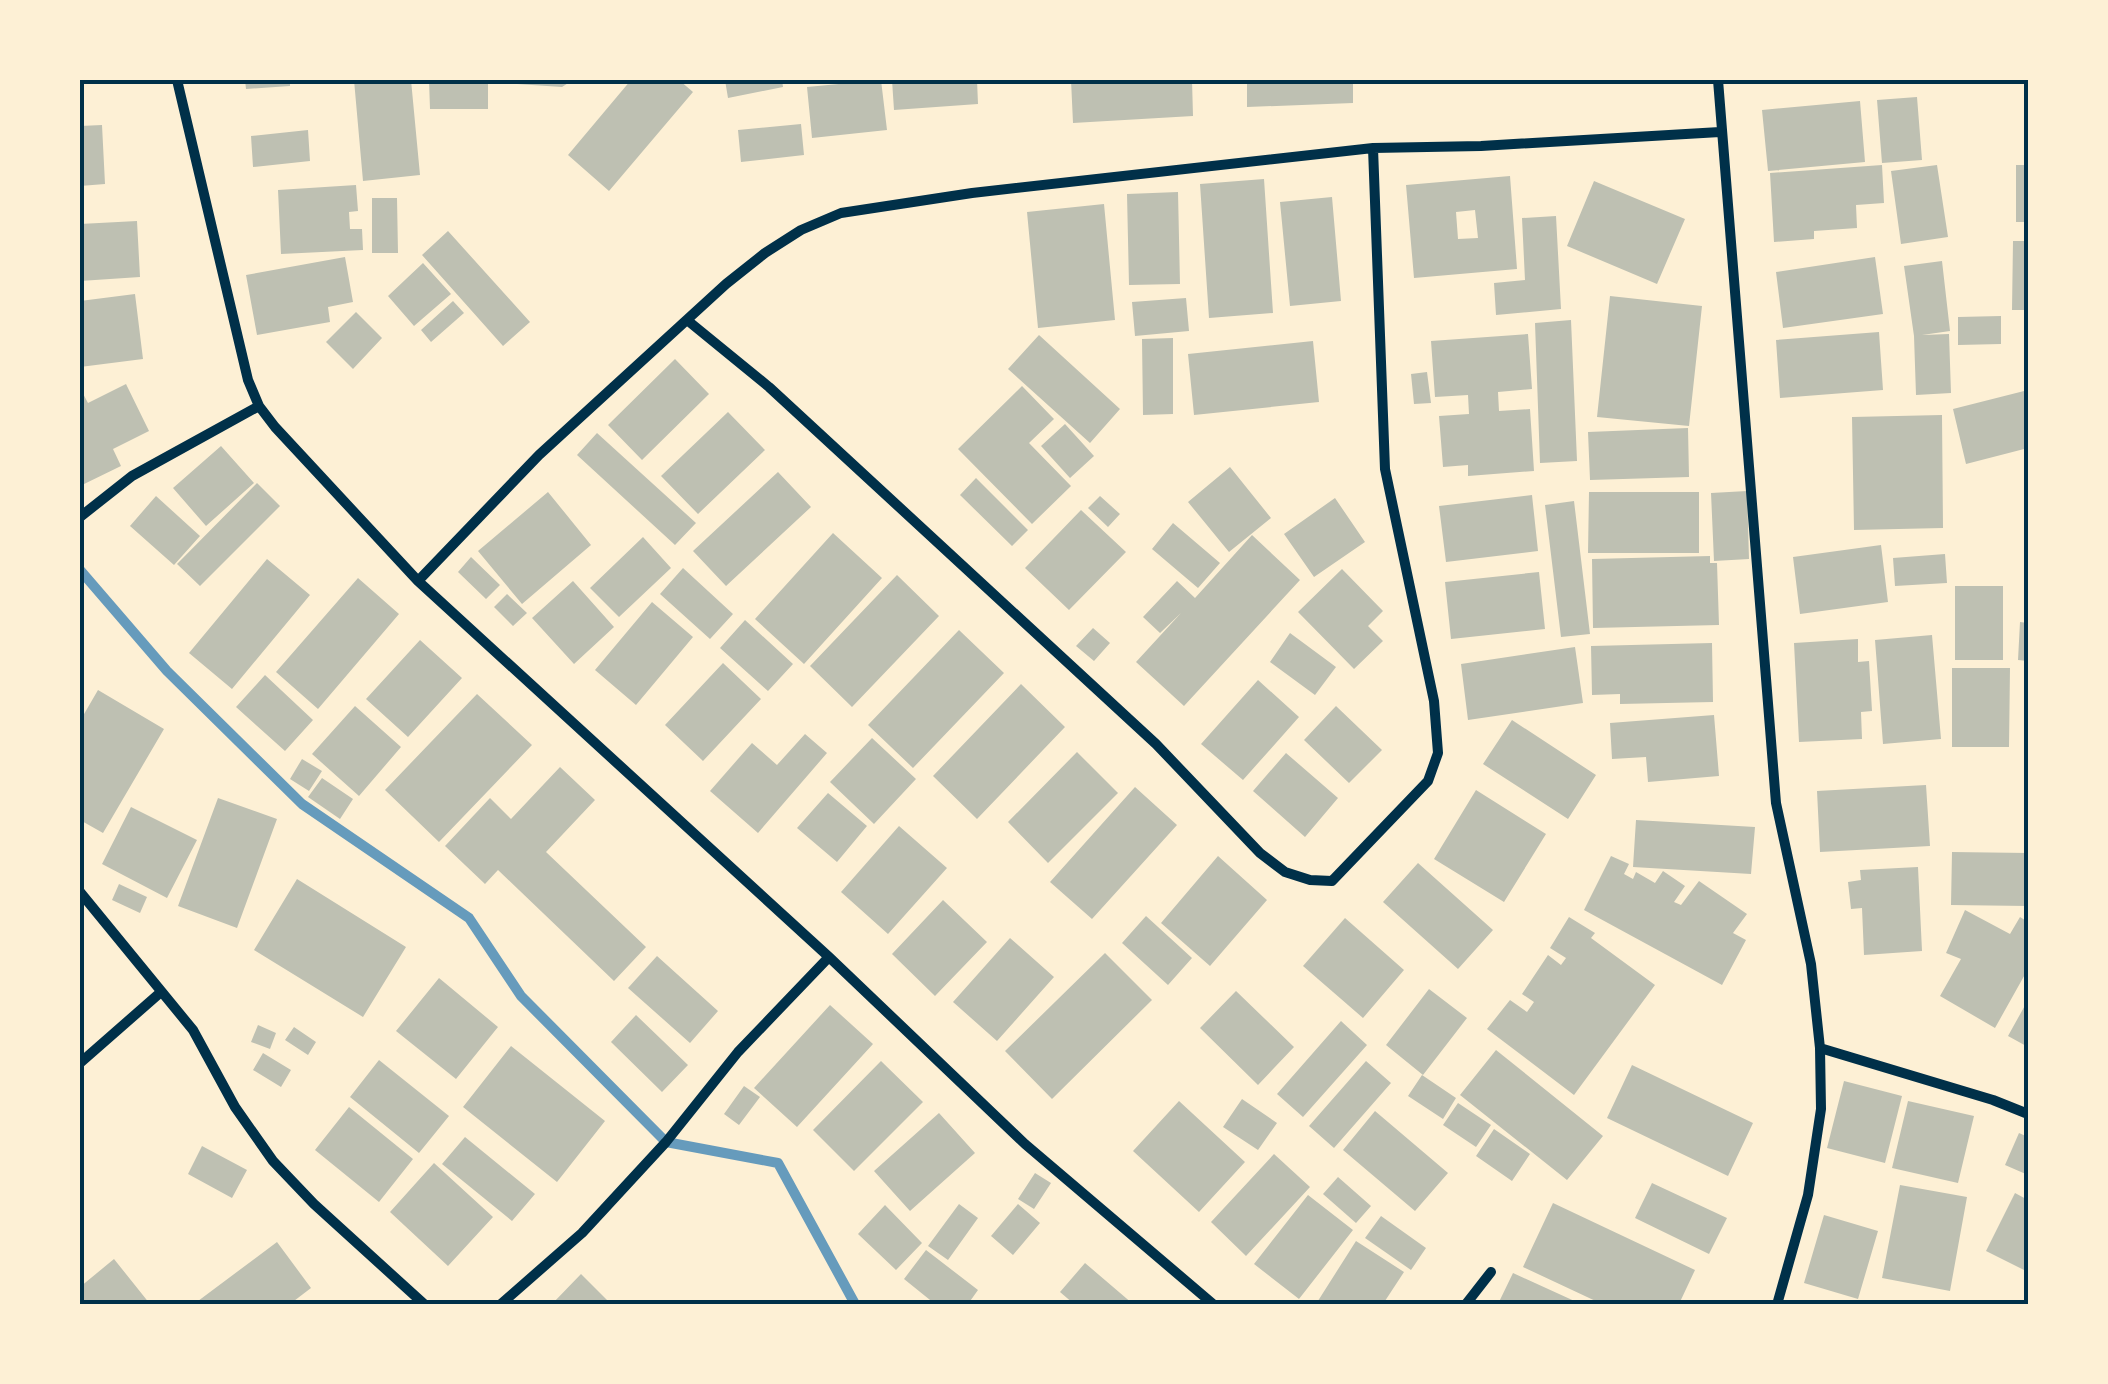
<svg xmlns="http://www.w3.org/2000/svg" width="2108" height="1384" viewBox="0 0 2108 1384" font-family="'Source Sans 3',sans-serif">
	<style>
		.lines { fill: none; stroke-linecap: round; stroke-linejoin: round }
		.stream { stroke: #669bbc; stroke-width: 10 }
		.building { fill: #bec0b2; fill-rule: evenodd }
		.minor { stroke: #003049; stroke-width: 10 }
		.neatline { fill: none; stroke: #003049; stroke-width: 4 }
	</style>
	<rect width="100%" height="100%" fill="#fdf0d5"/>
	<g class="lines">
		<path class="stream" d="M80,570L167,671L302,804L469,918L521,996L666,1142L778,1163L855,1304"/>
	</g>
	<path class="building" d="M245,80H290V86L246,89Z
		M354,80H411L420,175L363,181Z
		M429,80H488V109H430Z
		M518,80H573L562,87L517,84Z
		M631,80H679L693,92L609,191L568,155Z
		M725,80H782L783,87L728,98Z
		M881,80L887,130L812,138L807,87Z
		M892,80H977L978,104L894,110Z
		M1071,80H1192L1193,116L1073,123Z
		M1247,80H1353V103L1247,107Z
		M1917,97L1922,160L1882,163L1877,100Z
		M1860,101L1865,162L1768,171L1762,110Z
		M801,124L804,155L741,162L738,130Z
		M102,125L105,184L80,186V126Z
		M308,130L310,161L253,167L251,136Z
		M1882,165L1884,203L1856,205L1857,228L1814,231V239L1774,242L1770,173Z
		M1937,165L1948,237L1901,244L1891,171Z
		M2016,165H2028V222H2016Z
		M1510,176L1517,269L1414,278L1406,185ZM1475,210L1478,238L1458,239L1456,212Z
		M1264,179L1273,313L1209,318L1200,184Z
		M1594,181L1685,219L1657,284L1567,246Z
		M356,185L358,211L349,212L350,229H362L363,250L281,254L278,190Z
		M1178,192L1180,284L1129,285L1127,194Z
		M1332,197L1341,301L1290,306L1280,202Z
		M372,198H397L398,253H372Z
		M1104,204L1115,320L1038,328L1027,212Z
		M1556,216L1561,309L1496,315L1494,283L1525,280L1522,218Z
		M137,221L140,277L80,281V224Z
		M448,231L530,322L503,346L422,255Z
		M2013,241H2028V310H2012Z
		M345,257L353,302L328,307L330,322L257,335L246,275Z
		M1875,257L1883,314L1783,328L1776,272Z
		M1942,261L1950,331L1922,335L1949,334L1951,393L1916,395L1914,336L1904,266Z
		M423,263L451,294L414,326L388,296Z
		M135,294L143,359L80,367V301Z
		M1610,296L1702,306L1689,426L1597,417Z
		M1186,298L1189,331L1135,336L1132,302Z
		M453,301L464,313L431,342L421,330Z
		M356,312L382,338L353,369L326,342Z
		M2001,316V344L1958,345V317Z
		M1571,320L1577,461L1540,463L1535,323Z
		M1879,332L1883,390L1780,398L1776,340Z
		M1528,334L1532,389L1498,392L1499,411L1530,409L1534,471L1468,476V465L1443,467L1439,416L1469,414L1468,395L1435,397L1431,341Z
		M1039,335L1120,409L1090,443L1008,369Z
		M1173,338V414L1143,415L1142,339Z
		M1313,341L1319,402L1194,415L1188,354Z
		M675,359L709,394L642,460L608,425Z
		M1427,372L1431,403L1414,404L1411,374Z
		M126,384L149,431L113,449L121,466L80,486V388L88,403Z
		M1022,386L1054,419L1029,443L1071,486L1032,524L958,449Z
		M2028,390V448L1966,464L1953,409Z
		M728,412L765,450L698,514L661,476Z
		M1942,415L1943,528L1854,530L1852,417Z
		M1065,424L1094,456L1070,478L1041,446Z
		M1688,428L1689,477L1590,480L1588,432Z
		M597,433L696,523L675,545L577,455Z
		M221,446L254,483L206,526L173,488Z
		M1230,467L1271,518L1229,552L1188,502Z
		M778,472L811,507L726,586L693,551Z
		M976,478L1028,530L1012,546L960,495Z
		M257,483L280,506L200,586L177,564Z
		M1747,491L1749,559L1714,561L1711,493Z
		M548,492L591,545L522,604L478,551Z
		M1589,492H1699V553H1588Z
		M1532,495L1538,551L1446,562L1439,506Z
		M156,496L200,536L174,565L130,526Z
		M1100,496L1120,514L1108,527L1088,508Z
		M1335,498L1365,542L1314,577L1284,534Z
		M1574,501L1590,634L1561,637L1545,505Z
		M1081,510L1126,552L1069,610L1025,568Z
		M1173,523L1220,563L1198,588L1152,549Z
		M833,533L882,578L804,664L755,619Z
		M1252,535L1300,580L1184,706L1136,662L1181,613L1160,633L1143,617L1177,581L1195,598Z
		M643,537L671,568L619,617L590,588Z
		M1881,545L1888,602L1800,614L1793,557Z
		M1945,554L1947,583L1895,586L1893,558Z
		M1710,556V563H1717L1719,625L1593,628L1592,559Z
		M471,557L500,585L486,599L458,572Z
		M267,559L310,595L232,689L189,653Z
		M683,568L733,614L710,639L660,594Z
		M1342,569L1383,611L1368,626L1383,641L1354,669L1298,612Z
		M1539,572L1545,629L1451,639L1445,582Z
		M897,575L939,616L852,707L810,666Z
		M358,578L399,614L318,709L276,672Z
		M573,581L614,627L574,664L532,618Z
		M1955,586H2003V660H1955Z
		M507,594L527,613L513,626L494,607Z
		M652,602L693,637L636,705L595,670Z
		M745,620L793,664L768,691L720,648Z
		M2020,622L2028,623V661L2018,660Z
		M1093,628L1110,643L1094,661L1076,646Z
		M959,630L1004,673L913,768L868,725Z
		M1290,633L1336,667L1315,695L1270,662Z
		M1932,635L1941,739L1883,744L1875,640Z
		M1858,639V662L1869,661L1872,711L1861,712L1862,739L1799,742L1794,643Z
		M420,640L462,678L408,737L366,699Z
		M1712,643L1713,702L1620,704V694L1592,695L1591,646Z
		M1575,647L1583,703L1468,720L1461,664Z
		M723,663L761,699L703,761L665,725Z
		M1952,668H2010L2009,747H1952Z
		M265,675L313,720L285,751L236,707Z
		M1258,680L1299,717L1243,780L1201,744Z
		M1021,684L1065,727L977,819L933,776Z
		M98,690L164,729L103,833L80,820V721Z
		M477,694L532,745L439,842L385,790Z
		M355,706L401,747L359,796L312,754Z
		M1336,706L1382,750L1349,783L1304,740Z
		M1714,715L1719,776L1648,782L1646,757L1612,759L1610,723Z
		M1512,720L1596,775L1568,819L1483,764Z
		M805,734L827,753L758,833L710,791L752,743L777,765Z
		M872,738L916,779L874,824L830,782Z
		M1077,752L1118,793L1048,863L1008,822Z
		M1286,753L1338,798L1305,837L1253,791Z
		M302,759L322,771L309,791L290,779Z
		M560,767L595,800L546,852L646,947L614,981L498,870L485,884L445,846L490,798L511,819Z
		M322,778L353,799L340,819L308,797Z
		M1926,785L1930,846L1820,852L1817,791Z
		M1135,787L1177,825L1092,919L1050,882Z
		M1476,790L1546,834L1504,902L1434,859Z
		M828,793L867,826L837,862L797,828Z
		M218,798L277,819L237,928L178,906Z
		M131,807L197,840L167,898L102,864Z
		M1636,820L1755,827L1751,874L1633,867Z
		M899,826L947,868L888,934L841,892Z
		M1952,852L2028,853V906L1951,905Z
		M1218,856L1267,900L1210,966L1161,923Z
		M1611,856L1629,864L1624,874L1633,879L1636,872L1655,883L1663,871L1685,886L1674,902L1681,905L1699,881L1747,914L1733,933L1746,940L1722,985L1584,910Z
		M1418,863L1493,930L1458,969L1383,902Z
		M1918,867L1922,951L1864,955L1862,908L1851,909L1848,882L1861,880L1860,870Z
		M297,879L406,947L363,1017L254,950Z
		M119,884L147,897L140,913L112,900Z
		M943,900L987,942L935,996L892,954Z
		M1965,910L2010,934L2020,917L2028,922V969L1995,1028L1940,996L1961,959L1946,953Z
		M1146,916L1192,958L1168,985L1122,943Z
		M1569,917L1595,933L1591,938L1655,985L1574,1095L1487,1029L1510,1000L1527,1012L1534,1002L1522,994L1548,955L1561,965L1566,958L1550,948Z
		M1345,918L1404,970L1363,1018L1303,966Z
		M1010,938L1054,977L997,1041L953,1002Z
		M1105,953L1152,1000L1052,1099L1005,1051Z
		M657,956L718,1011L690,1043L628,988Z
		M439,978L498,1027L456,1079L396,1031Z
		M1429,989L1467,1018L1423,1075L1386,1045Z
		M1236,991L1294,1047L1258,1085L1200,1028Z
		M2028,1000V1047L2008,1036Z
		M830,1005L873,1044L797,1127L754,1088Z
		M636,1015L688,1065L662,1092L611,1042Z
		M1341,1021L1367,1045L1303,1117L1277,1094Z
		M258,1025L276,1033L270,1049L251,1042Z
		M294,1027L316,1042L308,1055L285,1040Z
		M511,1046L605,1121L557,1182L463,1107Z
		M1496,1050L1603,1136L1567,1180L1460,1095Z
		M263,1053L291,1070L281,1087L253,1070Z
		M379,1060L449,1116L419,1153L350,1097Z
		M881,1061L923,1102L854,1171L813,1130Z
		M1366,1061L1391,1083L1334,1148L1309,1126Z
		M1632,1065L1753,1123L1728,1176L1607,1118Z
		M1422,1075L1456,1098L1443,1119L1408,1096Z
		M1844,1081L1902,1096L1885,1163L1827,1148Z
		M744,1086L760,1097L739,1125L724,1114Z
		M1242,1099L1277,1123L1258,1150L1223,1127Z
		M1179,1101L1245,1162L1199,1212L1133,1151Z
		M1908,1101L1974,1116L1958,1183L1892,1168Z
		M1458,1103L1491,1125L1476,1147L1443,1125Z
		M349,1107L413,1159L379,1202L315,1150Z
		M1375,1111L1448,1173L1415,1211L1343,1150Z
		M939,1113L975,1153L910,1211L874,1171Z
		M1494,1129L1530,1154L1512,1181L1476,1156Z
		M2019,1133L2028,1137V1175L2005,1165Z
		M465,1137L535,1194L512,1221L442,1164Z
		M202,1146L247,1170L232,1198L188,1174Z
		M1274,1154L1310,1187L1246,1256L1211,1222Z
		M434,1163L493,1217L448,1266L390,1212Z
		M1035,1173L1051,1183L1034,1209L1018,1199Z
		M1338,1177L1371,1206L1356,1223L1323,1194Z
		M1652,1183L1727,1218L1709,1254L1635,1218Z
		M1900,1185L1967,1197L1950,1291L1882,1278Z
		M2015,1193L2028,1200V1272L1986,1251Z
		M1308,1195L1353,1230L1299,1299L1254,1264Z
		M1553,1203L1695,1270L1679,1304H1602L1523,1267Z
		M959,1204L978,1218L948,1260L928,1246Z
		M1018,1204L1040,1223L1013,1255L991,1236Z
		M885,1205L922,1243L896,1270L858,1234Z
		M1824,1215L1878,1231L1858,1299L1804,1283Z
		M1381,1216L1426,1248L1411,1270L1365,1238Z
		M1356,1241L1404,1272L1383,1304H1316Z
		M277,1242L311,1288L290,1304H194Z
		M926,1250L978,1290L968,1304H935L904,1279Z
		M114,1259L150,1304H80V1287Z
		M1085,1263L1133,1304H1074L1060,1292Z
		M1513,1273L1581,1304H1498Z
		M581,1274L611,1304H552Z"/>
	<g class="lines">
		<path class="minor" d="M177,80L248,380L259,406L275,427L418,581L829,957L1025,1144L1213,1304
			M1718,80L1776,803L1811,964L1820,1048L1821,1109L1808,1195L1778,1301L1782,1304
			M687,320L769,387L1156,744L1260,853L1285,872L1310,880L1332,881L1428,781L1438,753L1434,701L1385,469L1373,148
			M80,517L132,476L259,406
			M418,581L539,455L726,284L765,253L801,230L841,213L972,193L1373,148L1481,146L1720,132
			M80,892L193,1030L235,1107L273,1161L314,1204L424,1304
			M1820,1048L1993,1100L2028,1114
			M80,1063L161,992
			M501,1304L582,1233L666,1142L738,1052L829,957
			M1466,1304L1491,1272"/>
	</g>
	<rect width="2108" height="1384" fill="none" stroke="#fdf0d5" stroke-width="165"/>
	<rect x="82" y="82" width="1944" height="1220" class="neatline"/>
</svg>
